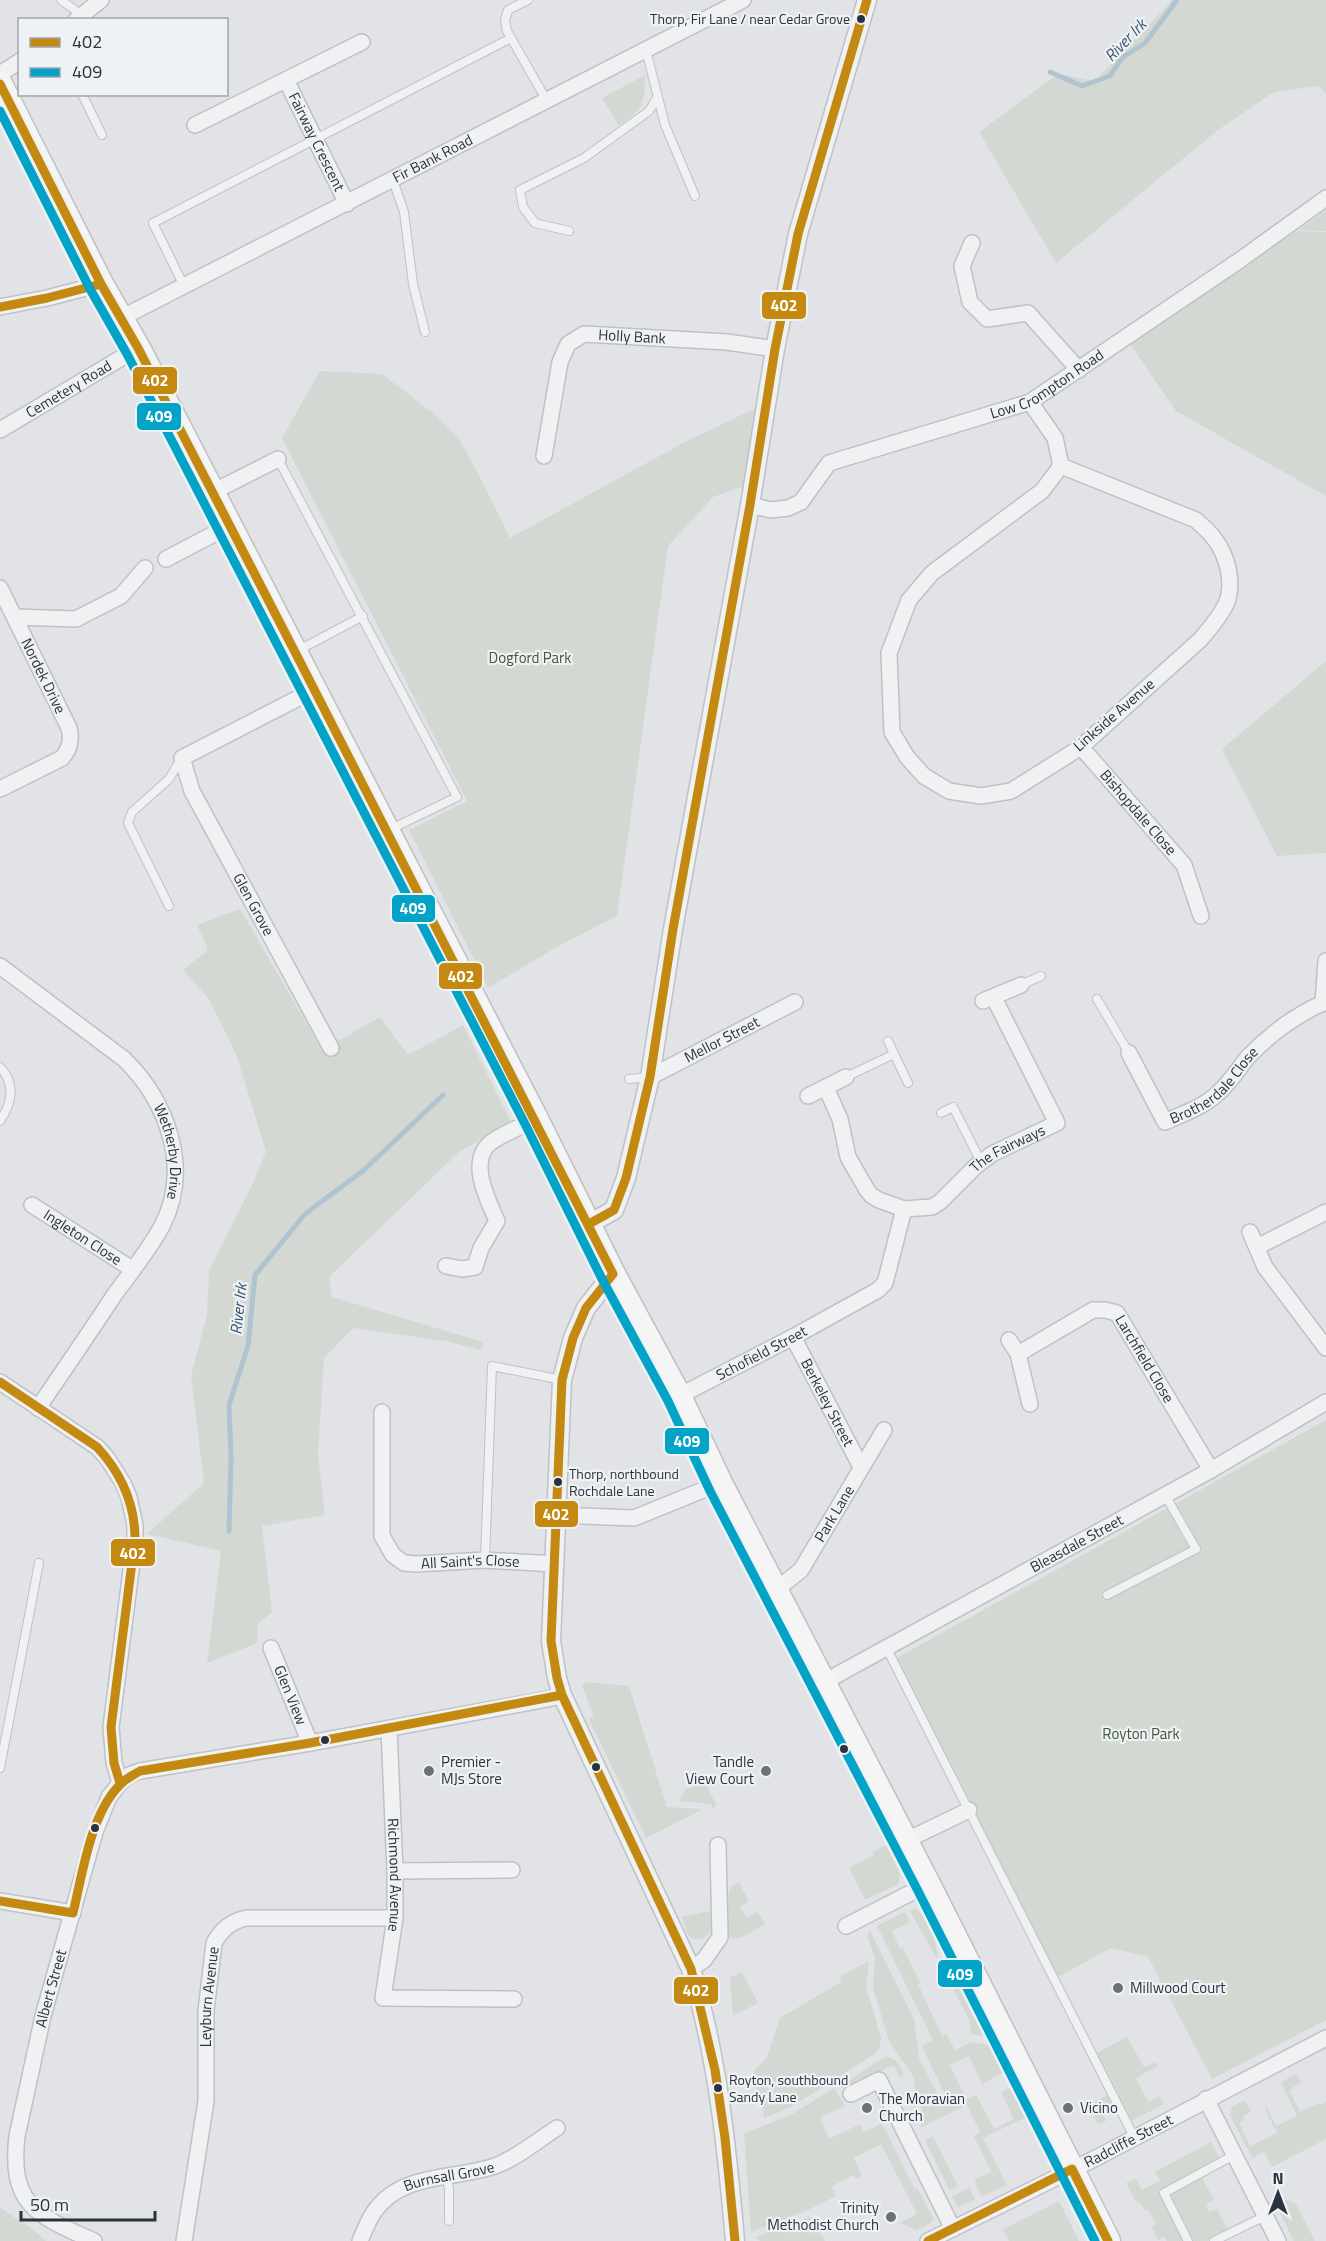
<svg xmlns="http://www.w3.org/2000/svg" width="1326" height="2241" viewBox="0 0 1326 2241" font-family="'Titillium Web',sans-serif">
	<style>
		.green { fill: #d3d9d2 }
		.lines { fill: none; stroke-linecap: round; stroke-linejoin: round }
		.stream { stroke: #b0c3d0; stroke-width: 5 }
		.service-casing { stroke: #bfc1c4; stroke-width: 10 }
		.minor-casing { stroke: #bfc1c4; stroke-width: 18 }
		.tertiary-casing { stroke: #bfc1c4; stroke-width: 21 }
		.primary-casing { stroke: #bec0c3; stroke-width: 27 }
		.service { stroke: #f0f1f3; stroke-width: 8 }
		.minor { stroke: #f0f1f3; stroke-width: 15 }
		.tertiary { stroke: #f0f1f3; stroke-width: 18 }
		.primary { stroke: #f5f5f6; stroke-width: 24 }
		.bus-1-casing { stroke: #eef2f5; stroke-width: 14 }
		.bus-2-casing { stroke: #eef2f5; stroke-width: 14 }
		.bus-1 { stroke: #c48910; stroke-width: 9 }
		.bus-2 { stroke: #02a3c7; stroke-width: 9 }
		.bus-dot { fill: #29333e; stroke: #eef2f5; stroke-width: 2 }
		.poi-dot { fill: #697179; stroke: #eef2f5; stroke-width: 2 }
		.labels { text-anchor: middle; stroke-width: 4.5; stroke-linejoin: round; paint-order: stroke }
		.bus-label { font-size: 14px; fill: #29333e; stroke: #eef2f5; text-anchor: start }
		.street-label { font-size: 15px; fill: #29333e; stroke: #eef2f5 }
		.park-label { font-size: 15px; fill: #415937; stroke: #eef2f5 }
		.poi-label { font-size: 15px; fill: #29333e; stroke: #eef2f5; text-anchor: start }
		.water-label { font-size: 16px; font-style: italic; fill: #355570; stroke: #eef2f5 }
		.line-badge { stroke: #eef2f5; stroke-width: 2 }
		.badge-label { font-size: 16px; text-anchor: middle; font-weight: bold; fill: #fff }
	</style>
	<rect width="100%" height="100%" fill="#e1e3e6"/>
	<path class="green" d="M1171,0H1326V94L1318,86L1274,92L1218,130L1056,263L979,132L1058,74L1095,81L1169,4Z
		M645,75C645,105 643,108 619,126L602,98Z
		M1326,210V231L1299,230Z
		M1297,231L1326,232V496L1176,411L1128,341Z
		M320,371L382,374L433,413L459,439L479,475L510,538L683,443L756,408L744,486L713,497L668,546L617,916L562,944L488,988L409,830L467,801L282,438Z
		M1326,661V853L1277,856L1222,749Z
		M240,909L322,1050L380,1017L408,1055L463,1025L511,1122L459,1152L329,1277L332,1297L483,1342L481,1350L446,1341L353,1328L324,1358L318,1455L325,1515L262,1526L272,1612L258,1624L257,1643L207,1663L221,1551L147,1534L204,1483L191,1376L207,1315L209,1270L253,1183L266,1151L236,1054L209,999L183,970L208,950L197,925Z
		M1326,1420V2020L1212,2079L1148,1957L1111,1948L1056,1978L895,1659Z
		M585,1682L629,1686L667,1807L703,1809L646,1838L589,1719L594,1716L582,1686Z
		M704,1781L717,1806L712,1809V1804L679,1801L685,1790Z
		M886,1845C892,1857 904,1871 898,1884L865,1900L849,1868L873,1855V1852Z
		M739,1882L749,1902L740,1907L746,1918L758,1912L765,1924C753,1930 740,1942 727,1938L729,1891L732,1886Z
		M914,1909L918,1910C928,1923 939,1942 937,1959L910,1911Z
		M710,1911C711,1922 714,1938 698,1939C695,1939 692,1939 689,1936C686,1932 684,1922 682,1917Z
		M905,1912L910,1922L892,1931L900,1949L903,1948L920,1982L918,1984L942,2036L946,2034L955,2050L972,2042L989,2045L1003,2073L982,2084L969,2056L950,2065L966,2099L976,2095L994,2129L1014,2119L1001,2092L1011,2087L1026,2117L983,2138L1007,2185L983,2196L980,2194L974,2180L991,2172L974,2136L980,2132L967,2105L920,2128L924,2115L916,2094L913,2076L889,2041L873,1988L875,1958L867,1936L870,1931L914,2019L919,2058L938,2095L946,2097L922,2046L933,2040L877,1926Z
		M944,1957L984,2036L971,2034L970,2021L945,1974Z
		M869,1961L866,1987L881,2038L880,2045L876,2053L791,2107L764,2118L763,2106L756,2089L754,2070L766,2059L780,2018L841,1982L840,1976Z
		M742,1972L758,2003L733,2016L730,1978Z
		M1127,2037L1144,2067L1156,2062L1158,2066L1136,2078L1148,2102L1160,2096L1164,2104L1132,2121L1097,2053Z
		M888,2057C896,2059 903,2067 903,2076L900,2078L894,2065L843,2089L840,2086L883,2058Z
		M1296,2074L1301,2083L1289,2090L1300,2112L1320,2103L1322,2105L1326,2101V2139L1272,2167L1264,2152L1252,2158L1230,2115L1232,2107L1245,2100L1251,2112L1243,2116L1244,2120L1239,2123L1250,2146L1277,2133L1265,2109L1267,2108L1276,2126L1297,2116L1281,2082Z
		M834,2088L845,2106L820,2118L829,2139L860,2124L864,2132L882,2123L914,2188L918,2189L933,2218L932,2222L917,2230L900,2223L917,2214L881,2144L854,2158L862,2176L856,2179L853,2175L832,2186L836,2196L808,2210L751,2232L744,2133L789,2116Z
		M1108,2095L1114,2107L1102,2112L1106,2121L1098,2124L1088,2105Z
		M933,2136L958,2186L949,2190L925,2140Z
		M1211,2142L1220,2159L1158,2191L1183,2241H1167L1164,2237L1158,2240L1152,2226L1156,2224L1148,2210L1145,2211L1139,2201L1136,2202L1126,2183L1136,2179L1142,2190L1160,2181L1155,2172Z
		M1202,2177L1214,2200L1206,2204L1209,2212L1217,2209L1228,2231L1207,2241H1192L1168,2195Z
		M969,2187L975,2200L958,2207L952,2197Z
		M1271,2195L1293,2202L1297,2206L1315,2241H1294Z
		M1059,2201L1079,2241H1009L1003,2229Z
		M0,2208L30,2227L46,2241H0Z
		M810,2217L825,2241H760L756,2237Z"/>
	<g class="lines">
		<path class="stream" d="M1050,72L1082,86L1110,76L1122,58L1145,43L1177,0
			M229,1531L231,1458L229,1405L248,1346L255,1275L305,1214L364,1170L443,1095"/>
		<g class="service-casing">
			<path id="service" d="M61,0L82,15
				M528,0L508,10L505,20L507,31L547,101
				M646,50L665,125L695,196
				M82,94L102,135
				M393,180L404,212L413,284L425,332
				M569,231L535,223L523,207L520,190L584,158L649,111L657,98
				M184,286L153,223L511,38
				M278,459L457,797L391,829
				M297,651L363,616
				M169,906L128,823L132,812L169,779L181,759
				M1021,985L1041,976
				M1097,999L1129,1053
				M888,1041L908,1083
				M0,1067C16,1084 12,1103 0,1121
				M846,1077L894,1054
				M629,1079L649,1077
				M941,1113L953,1107L981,1162
				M485,1560L492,1366L562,1380
				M1107,1595L1196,1549L1165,1495
				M886,1647L1134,2137
				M0,1768L39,1563
				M446,2176L449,2188V2221
				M1188,2241L1164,2193L1234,2155
				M1214,2241L1265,2216"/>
		</g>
		<g class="minor-casing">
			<g id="minor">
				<path d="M76,20L101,0"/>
				<path d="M0,74L20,61"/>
				<path id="s1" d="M286,80L347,204"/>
				<path d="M195,125L362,42"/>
				<path d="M972,243L962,266L970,302L987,319L1028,313L1079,370"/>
				<path d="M0,307L47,298L101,284"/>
				<path id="s2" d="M121,318L743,0"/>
				<path d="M1030,402L1055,438L1061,466L1196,520C1202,526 1209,531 1213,537C1227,554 1235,583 1226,604C1220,617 1210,628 1201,639L1081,747L1011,791L981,796L949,791L924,776L907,757L892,732L889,653L909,600L932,573L1042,491L1061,466"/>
				<path id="s3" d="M0,430L138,348"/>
				<path id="s4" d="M544,456L560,362L568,344L584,334L727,342L775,349"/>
				<path d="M211,493L278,459"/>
				<path id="s5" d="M750,505L771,510L788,508L801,502L829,463L1030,402L1240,260L1326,198"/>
				<path d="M166,559L229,526"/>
				<path id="s6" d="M0,588L69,728C72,740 70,749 62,758L0,789"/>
				<path d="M15,617L76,619L121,596L145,568"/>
				<path id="s7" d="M314,690L182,758L192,791L331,1048"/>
				<path id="s8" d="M1081,747L1184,865L1201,916"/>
				<path id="s9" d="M0,966L124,1059C167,1101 192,1168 162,1226C149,1250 131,1272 115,1294C90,1332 64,1370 38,1408"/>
				<path d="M983,1001L1021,985"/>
				<path d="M1323,1003L1326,961"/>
				<path id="s10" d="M1129,1053L1165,1122C1182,1114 1204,1107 1218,1093C1230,1083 1238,1069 1248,1057C1270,1034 1294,1016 1323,1003"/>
				<path id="s11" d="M650,1077L795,1002"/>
				<path id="s12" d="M826,1088L840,1119L848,1157L867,1190L872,1196L879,1200L904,1209L932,1207L940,1202L976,1166L992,1154L1057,1123L994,998"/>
				<path d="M808,1096L846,1077"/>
				<path id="s13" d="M32,1205L132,1269"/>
				<path d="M1250,1232L1265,1267L1326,1348"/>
				<path d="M1257,1247L1326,1212"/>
				<path d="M446,1266L462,1269L475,1267L481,1248L497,1221C488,1200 470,1166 487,1146C496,1136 523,1126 536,1119"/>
				<path id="s14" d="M793,1337L861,1467"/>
				<path d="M1009,1340L1018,1354L1030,1404"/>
				<path id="s15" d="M1018,1354L1093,1310H1105L1117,1313L1211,1470"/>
				<path d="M0,1382L97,1447L107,1458L123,1483L129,1497L135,1525V1539L111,1727L114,1763L120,1783"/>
				<path id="s16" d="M679,1396L793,1337L878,1290L885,1283L904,1209"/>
				<path id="s17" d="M382,1412V1536L393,1555L404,1563L416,1564L485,1560L554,1564"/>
				<path d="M557,1515L634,1518L703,1490"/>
				<path id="s18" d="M777,1589L801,1570L884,1430"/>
				<path id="s19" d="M271,1648L310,1743"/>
				<path id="s20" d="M824,1682L1211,1470L1326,1402"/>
				<path id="s21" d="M389,1729L395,1871V1918L383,1998L514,1999"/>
				<path d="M905,1841L969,1810"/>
				<path d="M395,1871L512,1870"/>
				<path d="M0,1901L73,1913"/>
				<path d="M846,1926L928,1884"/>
				<path d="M691,1969L704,1960L720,1937L718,1845"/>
				<path d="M851,2094L879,2080L953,2229"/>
				<path d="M1206,2099L1278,2241"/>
				<path id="s22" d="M94,2241C38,2216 9,2206 17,2136L43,2016L95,1832L109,1797L120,1783L129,1775L140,1771L310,1743L553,1698L562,1695"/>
				<path id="s23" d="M184,2241L206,2101V2011L214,1943C222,1929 231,1921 247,1918H395"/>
				<path id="s24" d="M360,2241C364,2231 368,2221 374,2212C401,2172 454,2180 495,2166C517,2158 538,2140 557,2128"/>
				<path id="s25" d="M928,2241L1096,2158L1326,2038"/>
			</g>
		</g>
		<g class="tertiary-casing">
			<path id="tertiary" d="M589,1224L614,1210L626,1178L650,1077L673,929L750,505L775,349L798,234L867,0
				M613,1274L586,1308L573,1338L562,1380L551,1641L557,1678L562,1695L691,1969C718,2058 727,2149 735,2241"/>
		</g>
		<g class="primary-casing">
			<path id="primary" d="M0,84L101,284L138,348L536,1119L613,1274L679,1396L721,1485L928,1884L1108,2241"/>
		</g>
		<use href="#service" class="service"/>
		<use href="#minor" class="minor"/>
		<use href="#tertiary" class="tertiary"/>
		<use href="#primary" class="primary"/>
		<g class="bus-1-casing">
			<path id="bus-1" d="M0,84L101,284L138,348L295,652L613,1274
				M0,307L47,298L101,284
				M589,1224L614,1210L626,1178L650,1077L673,929L750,505L775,349L798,234L867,0
				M613,1274L586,1308L573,1338L562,1380L551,1641L557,1678L562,1695L691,1969L715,2070L725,2138L735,2241
				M0,1382L97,1447C121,1473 135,1503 135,1539L111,1727L114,1763L120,1783
				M0,1901L73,1913C83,1872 91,1809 124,1781C129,1777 135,1774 140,1771L310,1743L562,1695
				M1072,2169L1108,2241
				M928,2241L1072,2169"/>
		</g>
		<g class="bus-2-casing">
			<path id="bus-2" d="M0,111L90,289L127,354L525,1124L602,1279L668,1401L710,1491L917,1889L1095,2241"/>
		</g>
		<use href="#bus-1" class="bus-1"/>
		<use href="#bus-2" class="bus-2"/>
	</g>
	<g class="bus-dot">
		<circle cx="861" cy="19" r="5"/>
		<circle cx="558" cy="1482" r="5"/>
		<circle cx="325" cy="1740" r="5"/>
		<circle cx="844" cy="1749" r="5"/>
		<circle cx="596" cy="1767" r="5"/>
		<circle cx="95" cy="1828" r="5"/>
		<circle cx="718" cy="2088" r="5"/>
	</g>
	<g class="poi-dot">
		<circle cx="429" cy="1771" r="6"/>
		<circle cx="766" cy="1771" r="6"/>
		<circle cx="1118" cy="1988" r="6"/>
		<circle cx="867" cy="2108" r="6"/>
		<circle cx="1068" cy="2108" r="6"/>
		<circle cx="891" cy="2217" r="6"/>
	</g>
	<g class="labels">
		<g class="bus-label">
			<text x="850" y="24" text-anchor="end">Thorp, Fir Lane / near Cedar Grove</text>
			<text x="569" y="1479">Thorp, northbound<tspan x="569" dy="17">Rochdale Lane</tspan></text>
			<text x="729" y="2085">Royton, southbound<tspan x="729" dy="17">Sandy Lane</tspan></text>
		</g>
		<g class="street-label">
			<text dy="5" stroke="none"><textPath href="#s1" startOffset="69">Fairway Crescent</textPath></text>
			<text dy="5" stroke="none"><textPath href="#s2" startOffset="350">Fir Bank Road</textPath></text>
			<text dy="5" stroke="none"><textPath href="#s4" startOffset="182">Holly Bank</textPath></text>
			<text dy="5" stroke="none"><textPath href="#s5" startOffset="334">Low Crompton Road</textPath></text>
			<text dy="5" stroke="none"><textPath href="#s3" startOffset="80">Cemetery Road</textPath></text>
			<text dy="5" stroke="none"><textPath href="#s6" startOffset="98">Nordek Drive</textPath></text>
			<text transform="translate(1114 715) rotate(-41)" y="5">Linkside Avenue</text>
			<text dy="5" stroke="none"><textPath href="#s8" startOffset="87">Bishopdale Close</textPath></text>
			<text dy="5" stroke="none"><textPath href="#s7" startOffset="312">Glen Grove</textPath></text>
			<text dy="5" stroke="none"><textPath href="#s11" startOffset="81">Mellor Street</textPath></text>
			<text dy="5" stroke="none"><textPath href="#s10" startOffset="140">Brotherdale Close</textPath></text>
			<text dy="5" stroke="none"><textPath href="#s12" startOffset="278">The Fairways</textPath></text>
			<text dy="5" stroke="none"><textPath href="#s9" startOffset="261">Wetherby Drive</textPath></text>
			<text dy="5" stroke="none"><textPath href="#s13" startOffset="60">Ingleton Close</textPath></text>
			<text dy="5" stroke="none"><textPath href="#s16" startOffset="93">Schofield Street</textPath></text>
			<text dy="5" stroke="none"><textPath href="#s15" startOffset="165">Larchfield Close</textPath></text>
			<text dy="5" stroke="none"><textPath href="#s14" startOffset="74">Berkeley Street</textPath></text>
			<text dy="5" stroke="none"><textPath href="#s18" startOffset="96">Park Lane</textPath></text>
			<text dy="5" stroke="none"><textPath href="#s20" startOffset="288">Bleasdale Street</textPath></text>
			<text dy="5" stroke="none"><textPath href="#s17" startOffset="226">All Saint's Close</textPath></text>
			<text dy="5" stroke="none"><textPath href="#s19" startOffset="51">Glen View</textPath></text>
			<text dy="5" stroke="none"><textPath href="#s21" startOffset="146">Richmond Avenue</textPath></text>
			<text dy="5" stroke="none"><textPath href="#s22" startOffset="297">Albert Street</textPath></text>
			<text dy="5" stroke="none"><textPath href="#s23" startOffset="246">Leyburn Avenue</textPath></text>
			<text dy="5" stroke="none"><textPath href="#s25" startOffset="224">Radcliffe Street</textPath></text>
			<text dy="5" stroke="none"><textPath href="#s24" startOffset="118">Burnsall Grove</textPath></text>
		</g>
		<g class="park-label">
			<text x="530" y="663">Dogford Park</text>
			<text x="1141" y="1739">Royton Park</text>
		</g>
		<g class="poi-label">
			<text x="441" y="1767">Premier -<tspan x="441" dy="17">MJs Store</tspan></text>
			<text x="754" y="1767" text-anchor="end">Tandle<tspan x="754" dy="17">View Court</tspan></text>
			<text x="1130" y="1993">Millwood Court</text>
			<text x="879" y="2104">The Moravian<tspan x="879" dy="17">Church</tspan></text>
			<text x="1080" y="2113">Vicino</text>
			<text x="879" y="2213" text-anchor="end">Trinity<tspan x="879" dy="17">Methodist Church</tspan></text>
		</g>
		<g class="water-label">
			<text transform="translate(1125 40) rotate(-46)" y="6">River Irk</text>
			<text transform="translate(238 1309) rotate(-84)" y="6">River Irk</text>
		</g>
	</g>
	<g class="line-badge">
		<rect x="761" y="291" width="46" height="29" rx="6" fill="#c48910"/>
		<rect x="132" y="366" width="46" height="29" rx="6" fill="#c48910"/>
		<rect x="136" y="402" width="46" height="29" rx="6" fill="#02a3c7"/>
		<rect x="391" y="894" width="45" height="29" rx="6" fill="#02a3c7"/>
		<rect x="438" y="962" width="45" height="28" rx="6" fill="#c48910"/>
		<rect x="664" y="1427" width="46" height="28" rx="6" fill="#02a3c7"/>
		<rect x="534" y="1500" width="45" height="28" rx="6" fill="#c48910"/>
		<rect x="110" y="1538" width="46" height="29" rx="6" fill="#c48910"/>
		<rect x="937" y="1959" width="46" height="29" rx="6" fill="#02a3c7"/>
		<rect x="673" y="1976" width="46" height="29" rx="6" fill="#c48910"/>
	</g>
	<g class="badge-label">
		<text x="784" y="311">402</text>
		<text x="155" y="386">402</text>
		<text x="159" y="422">409</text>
		<text x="413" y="914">409</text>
		<text x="461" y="982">402</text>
		<text x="687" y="1447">409</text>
		<text x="556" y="1520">402</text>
		<text x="133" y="1559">402</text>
		<text x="960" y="1980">409</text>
		<text x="696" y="1996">402</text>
	</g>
	<rect x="18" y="18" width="210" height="78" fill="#eef2f5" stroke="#9fa6ac" stroke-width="1.5"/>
	<rect x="30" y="38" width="30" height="9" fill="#c48910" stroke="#9fa6ac" stroke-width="1.5"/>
	<text x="72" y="48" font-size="18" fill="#29333e">402</text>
	<rect x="30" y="68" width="30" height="9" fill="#02a3c7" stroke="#9fa6ac" stroke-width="1.5"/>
	<text x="72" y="78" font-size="18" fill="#29333e">409</text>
	<g transform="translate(1278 2193)" stroke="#eef2f5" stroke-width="4.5" paint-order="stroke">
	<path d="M0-4.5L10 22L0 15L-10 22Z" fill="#29333e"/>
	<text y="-9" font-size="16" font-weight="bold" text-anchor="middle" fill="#29333e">N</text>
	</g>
	<path d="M21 2211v9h134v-9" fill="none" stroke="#29333e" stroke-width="3"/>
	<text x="30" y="2211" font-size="18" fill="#29333e" stroke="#eef2f5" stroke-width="4.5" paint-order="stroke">50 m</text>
</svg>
